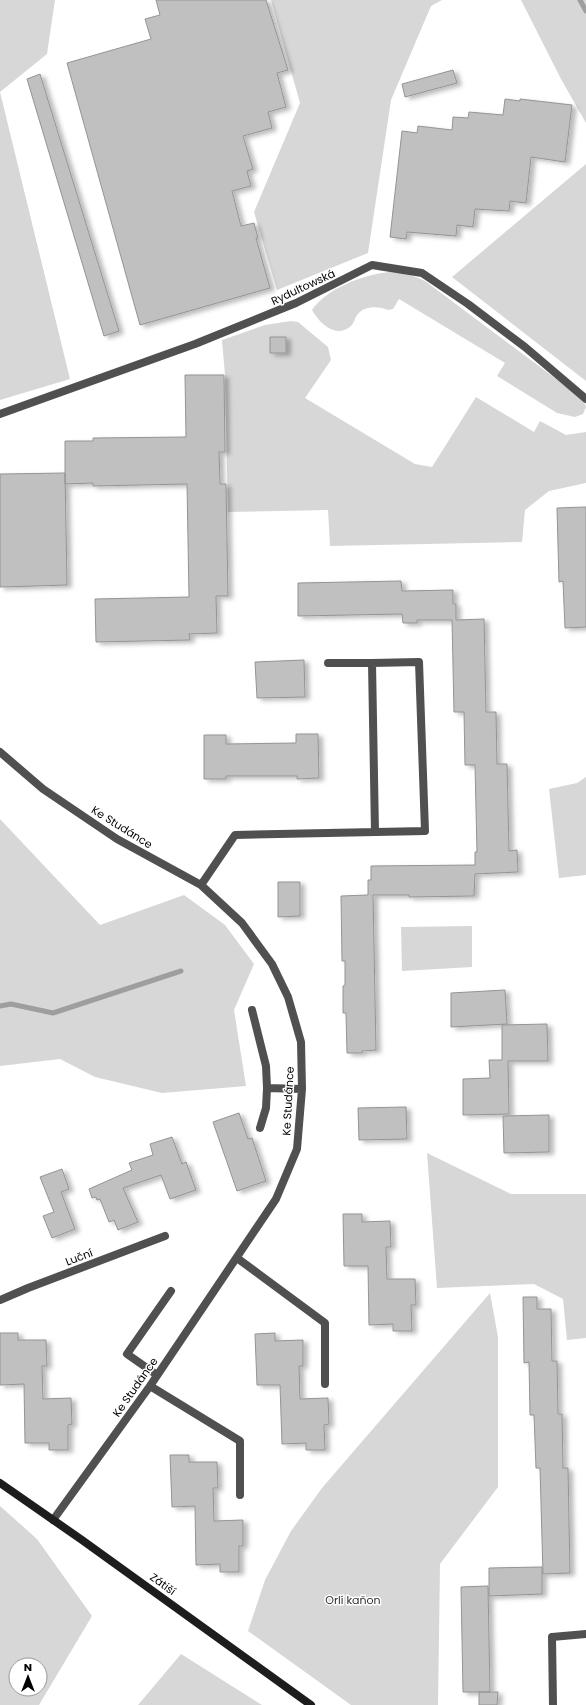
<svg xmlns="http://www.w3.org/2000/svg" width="586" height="1705" viewBox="0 0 586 1705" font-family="Poppins,sans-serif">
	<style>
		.green { fill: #d7d7d7; fill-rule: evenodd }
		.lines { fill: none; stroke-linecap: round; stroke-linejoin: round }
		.stream { stroke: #9e9e9e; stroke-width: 5 }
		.building { fill: #c0c0c0; stroke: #949494; filter: url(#shadow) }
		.street { stroke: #505050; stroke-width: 8 }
		.secondary { stroke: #1d1d1d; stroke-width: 8 }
		.labels { text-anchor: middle; stroke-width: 3; stroke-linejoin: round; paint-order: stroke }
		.street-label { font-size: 11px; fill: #000; stroke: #fff }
		.park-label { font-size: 11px; fill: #2e2e2e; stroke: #fff }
	</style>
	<defs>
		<filter id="shadow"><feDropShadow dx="4.5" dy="2.5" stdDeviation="2" flood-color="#0004"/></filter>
	</defs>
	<rect width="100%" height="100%" fill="#fff"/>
	<path class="green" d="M0,0H55L47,54L0,92L70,379L0,400Z
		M271,0H442L431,6L391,100L368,253L277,290L254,212L300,103Z
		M521,0H586V123L561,79Z
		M586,164V381L452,277Z
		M389,272L406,273L425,281L583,399L586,407L583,414L575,417L557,413L497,376L505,363L399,299L393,309L388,310C379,306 364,305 357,315C355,318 354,323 351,326C336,339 320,324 312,310C327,288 363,275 389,272Z
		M291,321L298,322L328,347L331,360L305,398L415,464L432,467L476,397L534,432L540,421L566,435L586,432V483L549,491L525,510L522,542L330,546L328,510L228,512L225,375L222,340L265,325Z
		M586,777V875L559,878L549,789L577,783Z
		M0,819L100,925L184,895L225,925L254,964L234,1010L246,1086L162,1093L95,1077L60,1059L0,1066Z
		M472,926V967L402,971L401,927Z
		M427,1153L511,1194H586V1338L567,1340L563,1299L534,1284L437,1288Z
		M490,1293L498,1337V1487L440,1564L438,1705H351L248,1631L265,1580L291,1531L322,1488Z
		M0,1506L37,1539L92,1616L39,1705H0ZM16,1665H40V1689H16Z
		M181,1654L262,1705H138Z"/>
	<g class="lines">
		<path class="stream" d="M580,0L586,11
			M0,1006L11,1004L53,1013L181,971"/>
	</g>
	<path class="building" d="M156,0H266L288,70L277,73L286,107L268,112L272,128L243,136L253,169L247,171L251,186L232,191L241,226L254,223L258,238H256L270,288L140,325L67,63L151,39L145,19L160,15Z
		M453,70L457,83L405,97L402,84Z
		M40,74L119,331L104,336L27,79Z
		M505,99L520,101V99L572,105L565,162L531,157L526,203L510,201L509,211L475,209L473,227L457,225L456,236L407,232L406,239L390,237L402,131L417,133L418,126L452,130L453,117L468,118L469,112L503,115Z
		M270,337H286V353H270Z
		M185,375H224L225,452H219L220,484H226L228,596H216L217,633L189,634L190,640L96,642L95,599L189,597L187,484L93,486V483L65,484V441H93V438L186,437Z
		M65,473L67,585L0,587V474Z
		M586,507V627L565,628L563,581L559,582L557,508Z
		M401,581L402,591L453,590V604H456V620L484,619L486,712H496L497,764H507L509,851L517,850L518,872L475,874L474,896L409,897V895H373L376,1050L362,1051V1053H347L346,1013H343V986L345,985V961H342L341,896L368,895V880H371V866L475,865V852H477L475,765H465L464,712H454L452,620H417V623H403L402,614L298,616V583Z
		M304,660L305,697L257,698L255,662Z
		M296,734H318L319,778L297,779V776H226V779H204V735H226V744L296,743Z
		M278,882H300V916L278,917Z
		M505,990L507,1024L451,1027V993Z
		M547,1024L548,1061H508L509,1114L463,1115V1079L490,1078L489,1060H502V1025Z
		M406,1107L407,1139L359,1140L358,1108Z
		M239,1113L248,1139L252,1138L266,1181L237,1191L213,1122Z
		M549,1115V1152L504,1153L503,1116Z
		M172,1137L182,1164L186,1162L196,1190L170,1199L161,1175L123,1188L138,1222L118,1230L114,1220L109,1222L100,1199L97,1200L96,1197L92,1198L89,1189L132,1170L129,1163L153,1155L150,1144Z
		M62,1169L69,1189L61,1192L75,1229L52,1238L43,1216L54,1212L40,1177Z
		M343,1214H362V1222L390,1221L391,1247H386L387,1279H415L416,1305H411L412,1331H393V1324L369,1325L368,1266H344Z
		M523,1297H537V1309H551L552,1361H557L558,1414H562L563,1468H568L570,1573L543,1574L540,1468H536L534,1415H530L529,1362L524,1363Z
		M0,1333H18V1340H46L47,1366H42L43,1399L71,1398L72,1424L68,1425V1450H49V1443H25L24,1384L0,1385Z
		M275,1333V1341L303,1340V1366H299L300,1399L328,1398L329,1424L324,1425L325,1450H306V1443L282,1444L280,1385H257L255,1334Z
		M170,1455H189V1462H217L218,1488H213L214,1521L243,1520V1546H239V1572H220V1564L196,1565L195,1506L172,1507Z
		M542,1567V1594L489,1596V1568Z
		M488,1586L490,1692H463L461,1587Z
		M479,1692H498L497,1705H479Z"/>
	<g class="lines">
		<path class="street" d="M0,414L195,344L296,303L372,265L422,273L468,304L525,347L586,399
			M328,663H372
			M0,752L43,789L117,839L201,885L242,923L272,964L288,997L301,1042L302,1089L297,1149L276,1199L150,1386L53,1520
			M201,885L235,835L425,831L419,662L372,663L375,832
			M252,1010L266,1066L267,1088L302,1089
			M260,1128L266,1108L267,1088
			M237,1258L325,1323V1384
			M0,1300L28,1288L165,1236
			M157,1375L127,1354L171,1291
			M150,1386L240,1441V1495
			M553,1705L552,1637L586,1634"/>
		<path class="secondary" d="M0,1483L82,1540L311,1705"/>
	</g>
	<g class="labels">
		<g class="street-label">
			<text transform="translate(303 287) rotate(-25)" y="4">Rydultowská</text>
			<text transform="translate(122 827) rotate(32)" y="4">Ke Studánce</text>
			<text transform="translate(288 1101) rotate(-87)" y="4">Ke Studánce</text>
			<text transform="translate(79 1257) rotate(-21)" y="4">Luční</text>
			<text transform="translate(135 1387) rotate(-55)" y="4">Ke Studánce</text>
			<text transform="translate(163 1584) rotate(36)" y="4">Zátiší</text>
		</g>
		<g class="park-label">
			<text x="353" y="1604">Orlí kaňon</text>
		</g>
	</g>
	<g transform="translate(28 1677)"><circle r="19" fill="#ffffff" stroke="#999999"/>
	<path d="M0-3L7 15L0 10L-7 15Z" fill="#000000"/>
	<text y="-6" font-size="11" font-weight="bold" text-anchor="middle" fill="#000000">N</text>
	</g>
</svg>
